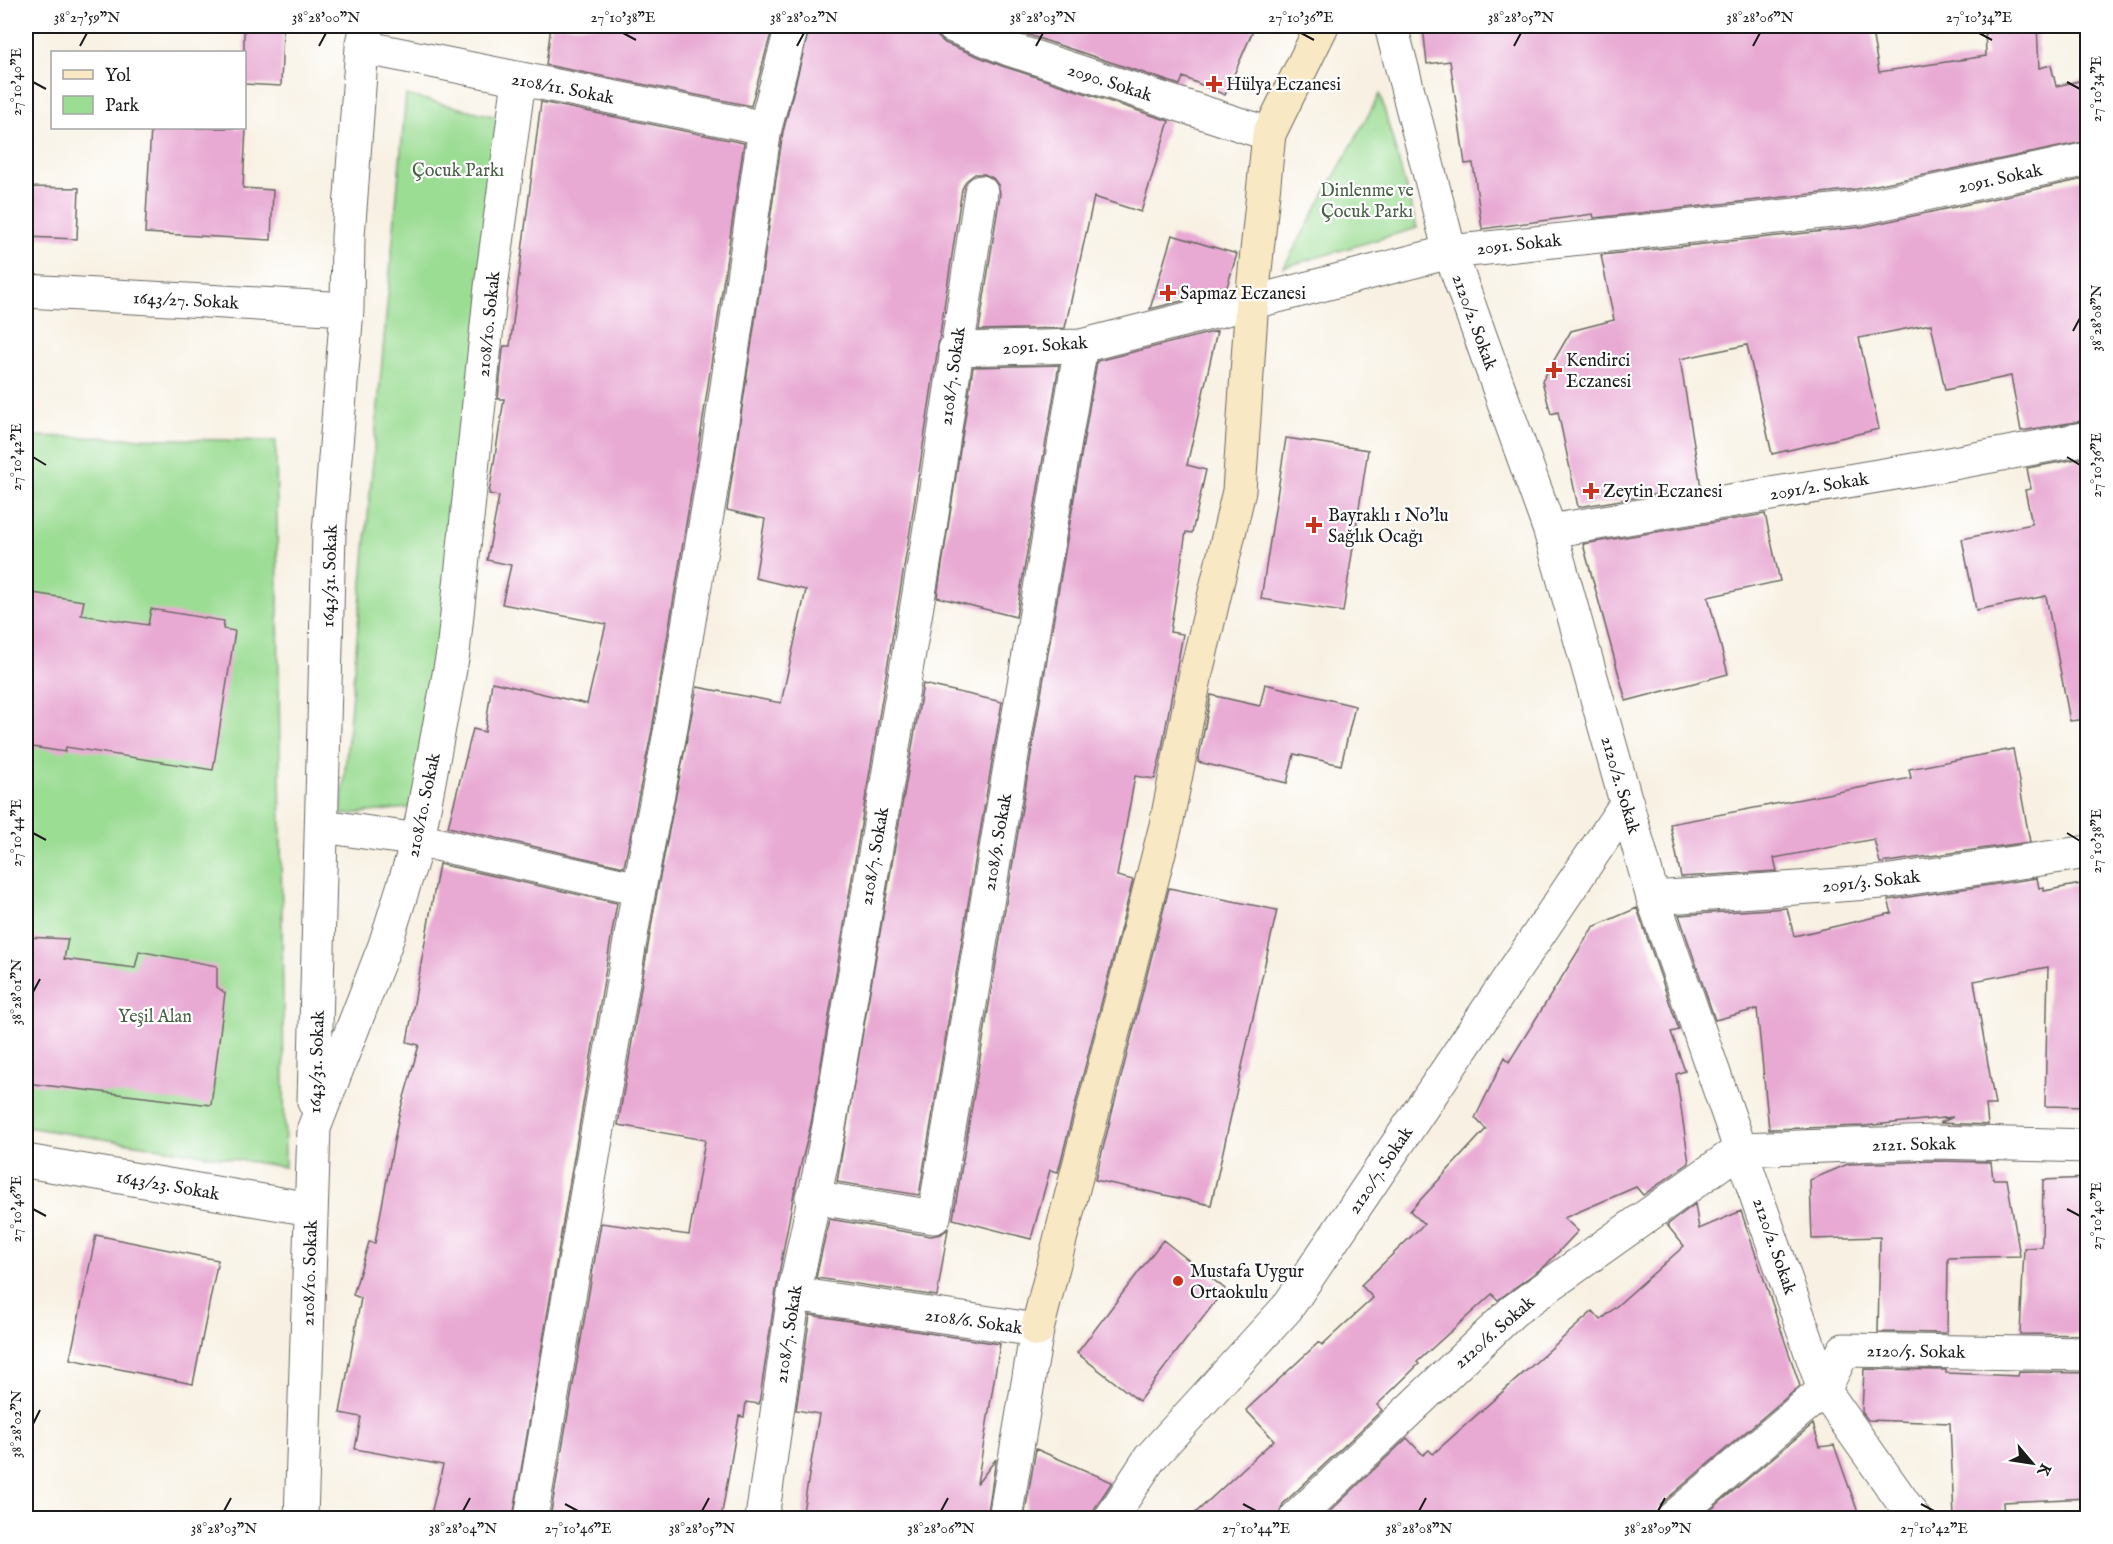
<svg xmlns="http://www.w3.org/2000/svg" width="2113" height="1544" viewBox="0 0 2113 1544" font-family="'IM FELL English',serif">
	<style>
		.green { fill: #9cdd94; stroke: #5c7c58; stroke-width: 1.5 }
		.building { fill: #e8a9d3 }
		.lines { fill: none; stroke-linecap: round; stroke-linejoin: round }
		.street-casing { stroke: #696762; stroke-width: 35 }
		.secondary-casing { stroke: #696762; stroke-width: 35 }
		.street { stroke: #fff; stroke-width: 33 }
		.secondary { stroke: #f8e8c3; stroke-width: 33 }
		.ticks { fill: none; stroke: #1c1c1c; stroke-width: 2 }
		.poi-dot { fill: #c8321e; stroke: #fff; stroke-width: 2 }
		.labels { text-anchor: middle; stroke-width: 4.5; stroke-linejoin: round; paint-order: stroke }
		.street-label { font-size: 18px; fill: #1c1c1c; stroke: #fff }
		.poi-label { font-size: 18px; fill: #1c1c1c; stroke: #fff; text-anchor: start }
		.park-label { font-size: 18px; fill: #496046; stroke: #fff }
		.neatline { fill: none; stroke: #1c1c1c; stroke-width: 2 }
		.ticks-label { font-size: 15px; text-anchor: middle; fill: #1c1c1c }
	</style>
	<rect width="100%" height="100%" fill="#fff"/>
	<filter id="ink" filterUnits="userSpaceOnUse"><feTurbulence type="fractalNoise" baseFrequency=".0167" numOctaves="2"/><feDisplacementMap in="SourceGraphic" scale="12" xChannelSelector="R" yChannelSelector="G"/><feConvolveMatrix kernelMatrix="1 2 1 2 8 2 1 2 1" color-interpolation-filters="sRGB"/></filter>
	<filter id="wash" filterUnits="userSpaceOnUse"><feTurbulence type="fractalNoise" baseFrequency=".008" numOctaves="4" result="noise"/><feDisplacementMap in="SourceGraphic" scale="24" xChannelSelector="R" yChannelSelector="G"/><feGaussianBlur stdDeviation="1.35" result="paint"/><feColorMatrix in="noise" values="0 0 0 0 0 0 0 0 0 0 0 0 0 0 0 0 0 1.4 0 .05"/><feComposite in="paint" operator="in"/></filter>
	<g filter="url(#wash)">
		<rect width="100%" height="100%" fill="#f8f1e3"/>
		<path class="green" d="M1380,94L1417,228L1284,267Z
			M406,95L523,123L434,805L341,815Z
			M26,436L276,441L285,1167L26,1127Z"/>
		<g id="blocks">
			<path class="building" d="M244,26L283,28L281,86L244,84Z
				M551,26H773L751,106L546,65Z
				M810,26H935L938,37L945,43L1002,66L1169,121L1141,212L1094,197L1065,328L979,330L1000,194L999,186L993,178L984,174H975L966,181L962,189L910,531L811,1124L794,1193L776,1290L759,1404L746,1402L744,1417L739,1416L721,1518H550L601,1223L689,1235L705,1140L618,1125L657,892L697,687L781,703L806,590L755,578L765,519L727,510L783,132Z
				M1001,26H1255L1225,95L1183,77L1180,85Z
				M1423,26H1871L1879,72L1986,56L1985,26H2037L2039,68L2051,65L2056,86L2088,79V141L1857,189L1594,218L1593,214L1482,229L1473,163L1465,164L1450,61L1427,64Z
				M541,102L744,143L698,452L652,730L624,867L448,827L473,729L485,732L492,682L587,704L606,624L502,604L511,565L487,560L499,496L489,494L504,399H498L503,350L504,346H510Z
				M151,128H246L243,188L273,190L271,240L145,233Z
				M2088,178V420L2021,431L2011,376L1945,390L1931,324L1859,338L1879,429L1772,454L1747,345L1680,359L1701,487L1578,507L1558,412L1551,414L1542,381L1571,331L1614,320L1601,255L1862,227Z
				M26,187L79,188L77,239L26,237Z
				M1172,235L1237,254L1226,290L1150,309Z
				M1217,331L1187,465L1206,470L1192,533L1186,532L1170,632L1183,634L1161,753L1155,779L1135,776L1117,876L1133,880L1058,1172L1050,1170L1031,1239L953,1219L1097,361Z
				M1059,365L1016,617L937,597L973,367Z
				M1286,438L1368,450L1343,612L1261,599Z
				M2088,457V719L2070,721L2046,596L1976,610L1962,539L2032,524L2025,490L2031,489L2027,468Z
				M1765,514L1780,581L1708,597L1728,674L1626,701L1583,544Z
				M33,593L84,601L81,615L148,625L151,609L224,621L223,629L235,631L213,770L66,747L65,752L26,746V614L29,615Z
				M923,684L1002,702L919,1195L837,1182Z
				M1265,684L1355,706L1341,765L1294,754L1287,783L1198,762L1211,695L1260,706Z
				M2013,749L2030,842L1880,863L1874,839L1774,858L1777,871L1681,877L1670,824L1911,778L1909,769Z
				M439,864L617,903L513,1518H430L443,1465L355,1449L361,1417L340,1413L361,1298L353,1295L369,1242L375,1243L399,1115L419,1045L407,1042Z
				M2037,878L2039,888L2044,887V891L2081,884L2088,921V1107L2045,1106L2048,967L1974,981L1995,1105H1986L1988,1125L1940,1123L1953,1117L1864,1126L1769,1129L1757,1009L1715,1020L1679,915L1787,908L1794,936L1892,913L1888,900Z
				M1169,888L1277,910L1211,1205L1095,1180Z
				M1637,908L1679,1030L1671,1032L1685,1071L1676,1074L1689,1163L1643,1195L1636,1187L1564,1218L1578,1231L1546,1265L1498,1300L1492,1294L1417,1362L1419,1364L1377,1405L1382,1410L1283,1504L1278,1518H1190L1274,1440L1246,1410L1319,1342L1322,1345L1373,1298L1361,1285L1424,1224L1410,1211L1486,1129L1475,1118L1505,1057L1509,1062L1593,927Z
				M26,937L68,939L64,959L135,968L139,951L217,966V987L225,993L211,1105L26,1083Z
				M1934,1161L1991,1162L1993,1179H2007L2020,1256L1948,1258L1947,1333L1878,1332L1880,1237L1812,1239L1810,1180L1848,1164Z
				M2088,1178V1335L2020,1334L2024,1248L2042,1247L2043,1180Z
				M1695,1204L1699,1229L1741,1211L1800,1386L1661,1504L1655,1518H1323L1407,1438L1423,1455L1429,1450L1433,1454L1593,1311L1601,1320L1684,1246L1667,1225Z
				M829,1219L931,1236L941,1234L948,1229L937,1296L816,1278Z
				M96,1235L218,1260L193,1384L70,1359Z
				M1163,1240L1225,1289L1139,1401L1077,1353Z
				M810,1315L1000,1344L977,1484L996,1459L987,1518H802L819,1414L796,1410Z
				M1864,1369L1946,1370V1373L2018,1376L2019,1372L2088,1373V1498L2003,1502L2004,1518H1954L1950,1423L1868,1420L1862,1412Z
				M1813,1424L1820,1447L1834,1445L1860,1518H1701Z
				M1036,1449L1112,1482L1095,1508L1093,1518H1024Z"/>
		</g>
	</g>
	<g filter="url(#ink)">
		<use href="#blocks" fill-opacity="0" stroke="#696762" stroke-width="1.5"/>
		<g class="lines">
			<g class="street-casing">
				<path id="street" d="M953,26L1009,49L1269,134
					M1391,26L1450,252L1550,531L1653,898L1824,1390L1914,1518
					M362,47L765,128
					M26,291L347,309
					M955,349L1081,346L1450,252L1860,208L2088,159
					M1550,531L1943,465L2088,438
					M323,826L418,840L639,889
					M1653,898L1883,882L2088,852
					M314,1102L329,533L347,309L348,236L362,47L367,26
					M26,1161L311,1209
					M812,1197L934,1217L1081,346
					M794,1294L1037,1330L1005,1518
					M301,1518L314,1128L385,945L418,840L453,653L491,287L519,80
					M531,1518L639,889L670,733L717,455L765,128L792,26
					M762,1518L794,1294L829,1127L929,534L981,192
					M1111,1518L1150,1458L1287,1308L1627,803
					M1296,1518L1513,1311L1741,1149L1934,1142L2088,1146
					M1673,1518L1824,1390L1844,1350L2088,1354"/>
			</g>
			<g class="secondary-casing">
				<path id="secondary" d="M1037,1330L1166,825L1196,673L1239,491L1252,300L1269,134L1322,26"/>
			</g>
			<use href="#street" class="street"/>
			<use href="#secondary" class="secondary"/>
		</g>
	</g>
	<path class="ticks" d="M623,33L636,40M1301,33L1314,40M1979,33L1992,40M80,46L87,33M319,46L326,33M797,46L804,33M1036,46L1043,33M1514,46L1521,33M1753,46L1760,33M33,82L46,89M2067,82L2080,89M2073,331L2080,318M33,457L46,465M2067,457L2080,465M33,833L46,840M2067,833L2080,841M33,992L40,979M33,1209L46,1216M2067,1209L2080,1216M33,1424L40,1410M565,1504L578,1511M1243,1504L1256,1511M1921,1504L1934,1511M224,1511L231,1498M463,1511L470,1498M702,1511L709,1498M941,1511L948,1498M1419,1511L1426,1498M1658,1511L1665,1498"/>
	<g class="poi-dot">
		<path d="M1211 75h6v6h6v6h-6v6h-6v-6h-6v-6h6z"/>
		<path d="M1165 284h6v6h6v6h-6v6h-6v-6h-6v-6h6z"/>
		<path d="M1551 361h6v6h6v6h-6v6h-6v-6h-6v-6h6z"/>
		<path d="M1588 482h6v6h6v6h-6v6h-6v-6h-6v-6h6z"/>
		<path d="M1311 516h6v6h6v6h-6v6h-6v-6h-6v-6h6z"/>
		<circle cx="1178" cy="1281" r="6"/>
	</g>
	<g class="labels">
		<g class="street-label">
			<text transform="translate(1110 82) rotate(18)" y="6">2090. Sokak</text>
			<text transform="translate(563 88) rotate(11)" y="6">2108/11. Sokak</text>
			<text transform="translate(2000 178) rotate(-12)" y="6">2091. Sokak</text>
			<text transform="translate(1519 244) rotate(-6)" y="6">2091. Sokak</text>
			<text transform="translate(186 300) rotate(3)" y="6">1643/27. Sokak</text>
			<text transform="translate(1475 322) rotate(70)" y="6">2120/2. Sokak</text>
			<text transform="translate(488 324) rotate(-84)" y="6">2108/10. Sokak</text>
			<text transform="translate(1045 345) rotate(-4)" y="6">2091. Sokak</text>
			<text transform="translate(952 376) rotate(-82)" y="6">2108/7. Sokak</text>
			<text transform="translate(1819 486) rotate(-9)" y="6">2091/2. Sokak</text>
			<text transform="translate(329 576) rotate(-88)" y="6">1643/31. Sokak</text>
			<text transform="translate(1621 785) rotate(74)" y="6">2120/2. Sokak</text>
			<text transform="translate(423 805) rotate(-78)" y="6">2108/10. Sokak</text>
			<text transform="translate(997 842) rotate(-80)" y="6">2108/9. Sokak</text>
			<text transform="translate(874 856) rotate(-80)" y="6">2108/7. Sokak</text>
			<text transform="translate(1871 881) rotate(-6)" y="6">2091/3. Sokak</text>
			<text transform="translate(316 1062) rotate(-88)" y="6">1643/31. Sokak</text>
			<text transform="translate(1914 1144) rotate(-1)" y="6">2121. Sokak</text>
			<text transform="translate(1380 1170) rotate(-56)" y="6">2120/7. Sokak</text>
			<text transform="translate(168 1185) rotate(10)" y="6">1643/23. Sokak</text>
			<text transform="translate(1775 1246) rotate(71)" y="6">2120/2. Sokak</text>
			<text transform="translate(309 1273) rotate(-88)" y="6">2108/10. Sokak</text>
			<text transform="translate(974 1321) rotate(8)" y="6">2108/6. Sokak</text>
			<text transform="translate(1494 1332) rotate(-41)" y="6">2120/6. Sokak</text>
			<text transform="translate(788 1334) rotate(-81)" y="6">2108/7. Sokak</text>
			<text transform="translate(1916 1351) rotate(1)" y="6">2120/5. Sokak</text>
		</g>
		<g class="poi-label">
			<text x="1226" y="90">Hülya Eczanesi</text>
			<text x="1180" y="299">Sapmaz Eczanesi</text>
			<text x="1566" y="366">Kendirci<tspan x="1566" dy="21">Eczanesi</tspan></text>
			<text x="1603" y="497">Zeytin Eczanesi</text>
			<text x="1328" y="521">Bayraklı 1 No'lu<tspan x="1328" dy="21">Sağlık Ocağı</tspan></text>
			<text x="1190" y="1277">Mustafa Uygur<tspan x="1190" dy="21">Ortaokulu</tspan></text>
		</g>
		<g class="park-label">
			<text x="458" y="176">Çocuk Parkı</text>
			<text x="1367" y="196">Dinlenme ve<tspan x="1367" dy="21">Çocuk Parkı</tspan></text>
			<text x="155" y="1022">Yeşil Alan</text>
		</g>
	</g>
	<rect width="2113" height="1544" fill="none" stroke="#fff" stroke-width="66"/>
	<rect x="51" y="51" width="195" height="78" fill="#ffffff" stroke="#a4a4a4" stroke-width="1.5"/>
	<rect x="63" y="70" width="30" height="9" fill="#f8e8c3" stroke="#a4a4a4" stroke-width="1.5"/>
	<text x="105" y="81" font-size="18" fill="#1c1c1c">Yol</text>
	<rect x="63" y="96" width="30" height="18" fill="#9cdd94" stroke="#a4a4a4" stroke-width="1.5"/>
	<text x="105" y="111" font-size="18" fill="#1c1c1c">Park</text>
	<g transform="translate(2032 1463) rotate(119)" stroke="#ffffff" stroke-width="4.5" paint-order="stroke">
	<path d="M0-4.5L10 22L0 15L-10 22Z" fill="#1c1c1c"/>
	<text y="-9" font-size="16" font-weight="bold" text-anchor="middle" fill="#1c1c1c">K</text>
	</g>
	<rect x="33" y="33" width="2047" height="1478" class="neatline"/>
	<g class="ticks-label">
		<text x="87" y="22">38°27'59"N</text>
		<text x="326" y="22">38°28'00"N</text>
		<text x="623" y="22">27°10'38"E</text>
		<text x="804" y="22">38°28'02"N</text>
		<text x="1043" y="22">38°28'03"N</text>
		<text x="1301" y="22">27°10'36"E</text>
		<text x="1521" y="22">38°28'05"N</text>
		<text x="1760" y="22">38°28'06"N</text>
		<text x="1979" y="22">27°10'34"E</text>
		<text transform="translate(16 82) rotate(-90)" y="5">27°10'40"E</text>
		<text transform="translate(2096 89) rotate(-90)" y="5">27°10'34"E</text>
		<text transform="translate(2096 318) rotate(-90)" y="5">38°28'08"N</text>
		<text transform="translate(16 457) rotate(-90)" y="5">27°10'42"E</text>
		<text transform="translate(2096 465) rotate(-90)" y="5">27°10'36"E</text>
		<text transform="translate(16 833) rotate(-90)" y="5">27°10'44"E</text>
		<text transform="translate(2096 841) rotate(-90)" y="5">27°10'38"E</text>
		<text transform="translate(16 992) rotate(-90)" y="5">38°28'01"N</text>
		<text transform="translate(16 1209) rotate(-90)" y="5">27°10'46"E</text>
		<text transform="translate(2096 1216) rotate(-90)" y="5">27°10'40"E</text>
		<text transform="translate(16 1424) rotate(-90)" y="5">38°28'02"N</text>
		<text x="224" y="1533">38°28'03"N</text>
		<text x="463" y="1533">38°28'04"N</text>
		<text x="578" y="1533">27°10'46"E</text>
		<text x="702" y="1533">38°28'05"N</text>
		<text x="941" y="1533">38°28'06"N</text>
		<text x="1256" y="1533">27°10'44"E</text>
		<text x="1419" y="1533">38°28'08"N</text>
		<text x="1658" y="1533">38°28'09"N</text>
		<text x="1934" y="1533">27°10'42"E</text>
	</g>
</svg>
